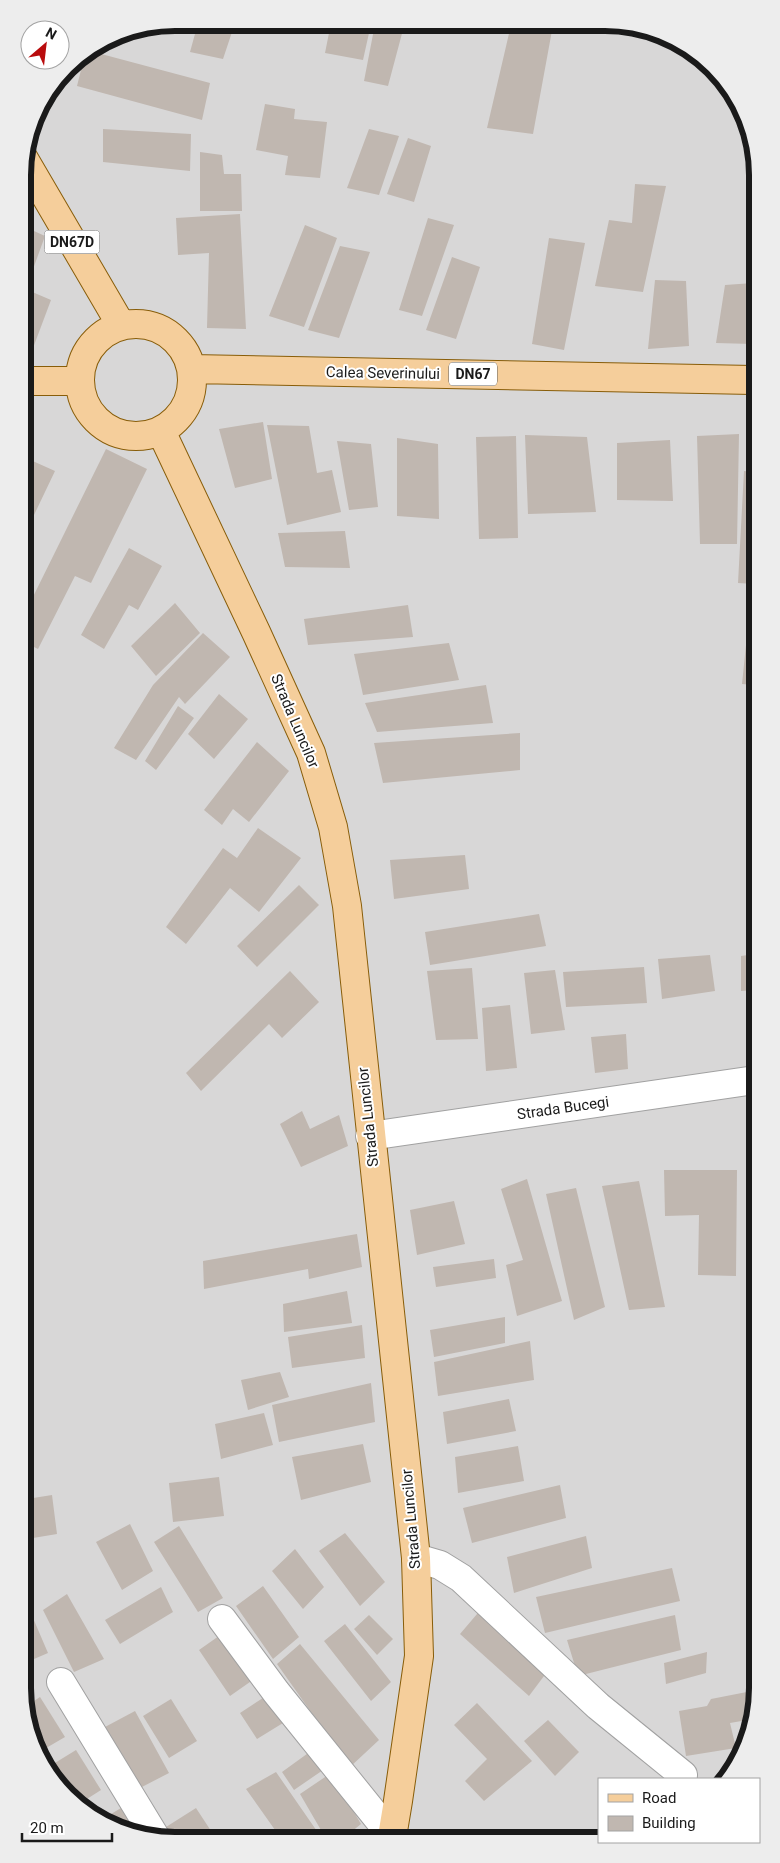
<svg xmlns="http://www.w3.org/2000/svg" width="780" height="1863" viewBox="0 0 780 1863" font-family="Roboto,sans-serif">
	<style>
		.residential { fill: #d8d7d7 }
		.building { fill: #c0b7b0 }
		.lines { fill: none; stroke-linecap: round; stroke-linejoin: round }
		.minor-casing { stroke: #a1a1a1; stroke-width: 30 }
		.major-casing { stroke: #885d09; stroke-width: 30 }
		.minor { stroke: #fff; stroke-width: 28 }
		.major { stroke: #f5ce9b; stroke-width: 28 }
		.labels { text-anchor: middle; stroke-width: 4; stroke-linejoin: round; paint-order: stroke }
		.shield { fill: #fff; stroke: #5f5f5f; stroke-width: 1 }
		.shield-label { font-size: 14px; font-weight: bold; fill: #1a1a1a }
		.street-label { font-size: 15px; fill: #1a1a1a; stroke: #fff }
		.rim { fill: none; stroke: #1a1a1a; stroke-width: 6 }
	</style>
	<rect width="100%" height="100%" fill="#ece8e0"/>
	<path class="residential" d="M175,23L635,25L706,60L737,98L752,136L757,1698L749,1737L727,1779H599V1836L145,1838L107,1825L67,1796L28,1727L23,165L38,107L74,60L117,34Z"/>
	<path class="building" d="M198,23H235L223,59L190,52Z
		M331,23L371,24L363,60L325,53Z
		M375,24H390L404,26L388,86L364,81Z
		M511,25H553L533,134L487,128Z
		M90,51L210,83L202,120L77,86L85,54Z
		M265,104L295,109L294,119L327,122L320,178L285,175L288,156L256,150Z
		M103,129L191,134L190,171L103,162Z
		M369,129L399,136L379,195L347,188Z
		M408,138L431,146L414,202L387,194Z
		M200,152L222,155L224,174H241L242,211H200Z
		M635,184L666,186L643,292L595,286L609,220L632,223Z
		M240,214L246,329L207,328L209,253L178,255L176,218Z
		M428,218L454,225L422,316L399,310Z
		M305,225L337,238L304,327L269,316Z
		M23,226L45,236L28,283L23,282Z
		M549,238L585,243L564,350L532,344Z
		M340,246L370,252L339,338L308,330Z
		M452,257L480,267L456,339L426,330Z
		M655,280L686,281L689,346L648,349Z
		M753,283L752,344L716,343L725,285Z
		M23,288L51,300L33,348L23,345Z
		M263,422L272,479L235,488L219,429Z
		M267,425L309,426L317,473L332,470L341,512L287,525Z
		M739,434L737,544H700L697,436Z
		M525,435L587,437L596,512L528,514Z
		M516,436L518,538L479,539L476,437Z
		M397,438L438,444L439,519L397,516Z
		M670,440L673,501L617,500V443Z
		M337,441L371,444L378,507L349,510Z
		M106,449L147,469L91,583L75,576L38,649L24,642V615Z
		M26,458L55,471L24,536V464Z
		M744,471L753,472L754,584L738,583Z
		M345,531L350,568L285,567L278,533Z
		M129,548L162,566L138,610L129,605L104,649L81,635Z
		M175,603L200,633L156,676L131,646Z
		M408,605L413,637L308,645L304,619Z
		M203,633L230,657L185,704L179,697L136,760L114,748L153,685Z
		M449,643L459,680L363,695L354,654Z
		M746,645L754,646V685L742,684Z
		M486,685L493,723L377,732L365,703Z
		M219,694L248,719L214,759L188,734Z
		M178,706L194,718L156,770L145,761Z
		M520,733V770L383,783L374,743Z
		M257,742L289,771L249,822L233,809L222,825L204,810Z
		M258,828L301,858L259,912L230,888L186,944L166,927L223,848L237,858Z
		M465,855L469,889L394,899L390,860Z
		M299,885L319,905L257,967L237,946Z
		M539,914L546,946L430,965L425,932Z
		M755,954V990L741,991V956Z
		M710,955L715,991L662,999L658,959Z
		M644,967L647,1003L566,1007L563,972Z
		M472,968L478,1039L436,1040L427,971Z
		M555,970L565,1030L531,1034L524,973Z
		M290,971L319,1002L282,1038L269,1024L201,1091L186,1073Z
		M510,1005L517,1068L486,1071L482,1008Z
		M626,1034L628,1069L595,1073L591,1037Z
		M302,1111L310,1129L339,1115L348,1146L301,1167L280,1124Z
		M755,1136L756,1184H754L748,1138Z
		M664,1170H737L736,1276L698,1275L699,1215L665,1216Z
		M527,1179L562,1301L517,1316L506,1265L523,1260L501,1189Z
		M639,1181L665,1307L629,1310L602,1186Z
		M576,1188L605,1307L574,1320L546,1194Z
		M454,1201L465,1244L417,1255L410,1210Z
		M357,1234L362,1267L309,1279L308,1269L204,1289L203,1261Z
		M494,1259L496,1278L436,1287L433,1267Z
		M756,1266V1313L749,1314L746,1267Z
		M347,1291L352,1323L284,1332L283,1304Z
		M505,1317V1343L434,1357L430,1330Z
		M362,1325L365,1358L292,1368L288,1337Z
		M530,1341L534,1380L438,1396L434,1362Z
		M280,1372L289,1397L248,1410L241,1380Z
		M371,1383L375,1422L279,1442L272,1405Z
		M509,1399L516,1431L447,1444L443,1412Z
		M264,1413L273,1445L221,1459L215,1424Z
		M363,1444L371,1482L301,1500L292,1457Z
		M518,1446L524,1481L458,1493L455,1457Z
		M219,1477L224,1516L173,1522L169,1483Z
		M560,1485L566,1518L472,1543L463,1508Z
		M52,1495L57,1534L27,1539V1499Z
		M130,1524L153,1571L122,1590L96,1542Z
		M179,1526L223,1598L198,1612L154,1542Z
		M345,1533L385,1582L360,1606L319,1551Z
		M586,1536L592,1568L514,1593L507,1557Z
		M295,1549L324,1587L303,1609L272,1571Z
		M672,1568L680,1601L545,1633L536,1597Z
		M263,1586L299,1637L273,1659L236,1606Z
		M161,1587L173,1612L120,1644L105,1620Z
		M67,1594L104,1659L74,1672L43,1610Z
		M483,1607L550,1668L529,1696L460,1634Z
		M30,1611L48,1653L27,1662V1612Z
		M369,1615L393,1639L377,1655L354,1629Z
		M675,1615L681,1650L578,1676L567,1640Z
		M345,1624L391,1682L371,1701L324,1641Z
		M226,1631L257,1677L230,1696L199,1650Z
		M300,1644L379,1740L350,1767L277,1664Z
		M707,1652L706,1673L666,1684L664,1663Z
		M757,1690L753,1719L730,1723L736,1748L686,1756L679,1711L707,1706L711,1699Z
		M266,1696L283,1723L257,1739L240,1713Z
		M40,1697L65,1737L41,1751L28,1727V1705Z
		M171,1699L197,1741L169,1758L143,1716Z
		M477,1703L532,1761L484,1801L465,1781L487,1759L454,1725Z
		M135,1711L169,1773L138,1789L105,1727Z
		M548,1720L579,1752L555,1776L524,1741Z
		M76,1750L101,1790L79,1804L67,1796L50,1766Z
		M311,1751L326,1768L294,1790L282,1772Z
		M276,1772L321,1837H280L246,1789Z
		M331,1773L361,1824L345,1837H325L300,1794Z
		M126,1805L145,1838L107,1825L101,1820Z
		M196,1808L215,1837L172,1838L166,1827Z"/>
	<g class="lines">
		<g class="minor-casing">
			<path id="minor" d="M370,1136L755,1080
				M416,1558L440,1565L461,1578L598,1706L683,1775
				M222,1619L276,1692L392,1836
				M61,1682L156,1838"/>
		</g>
		<g class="major-casing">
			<path id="major" d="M24,159L121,325
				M80 380a56 56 0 1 1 112 0a56 56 0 1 1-112 0Z
				M192,369L753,380
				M24,381H79
				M161,431L256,632L311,753L333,827L347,906L416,1558L419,1656L398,1801L392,1837"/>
		</g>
		<use href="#minor" class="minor"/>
		<use href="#major" class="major"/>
	</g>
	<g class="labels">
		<g class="shield">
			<rect x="44.5" y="230.5" width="55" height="23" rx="4"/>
			<rect x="449" y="362.5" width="48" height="23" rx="4"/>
		</g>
		<g class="shield-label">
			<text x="72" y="247">DN67D</text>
			<text x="473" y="379">DN67</text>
		</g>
		<g class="street-label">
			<text transform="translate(383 373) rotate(1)" y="5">Calea Severinului</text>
			<text transform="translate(295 721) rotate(67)" y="5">Strada Luncilor</text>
			<text transform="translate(563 1108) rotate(-8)" y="5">Strada Bucegi</text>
			<text transform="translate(368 1117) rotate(-96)" y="5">Strada Luncilor</text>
			<text transform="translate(411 1519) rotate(-95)" y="5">Strada Luncilor</text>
		</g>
	</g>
	<path d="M0 0H780V1863H0ZM175 31H605A144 144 0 0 1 749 175V1688A144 144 0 0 1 605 1832H175A144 144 0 0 1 31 1688V175A144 144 0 0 1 175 31Z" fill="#ededed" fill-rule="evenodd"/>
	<path class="rim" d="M175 31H605A144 144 0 0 1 749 175V1688A144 144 0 0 1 605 1832H175A144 144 0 0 1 31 1688V175A144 144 0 0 1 175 31Z"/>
	<rect x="598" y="1778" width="162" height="65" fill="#ffffff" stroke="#a3a3a3"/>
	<rect x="608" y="1794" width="25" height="8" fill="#f5ce9b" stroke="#a3a3a3"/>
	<text x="642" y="1803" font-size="15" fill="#1a1a1a">Road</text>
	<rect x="608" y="1816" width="25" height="15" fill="#c0b7b0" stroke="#a3a3a3"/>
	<text x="642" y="1828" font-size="15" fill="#1a1a1a">Building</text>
	<g transform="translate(45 45) rotate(28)"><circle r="24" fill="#ffffff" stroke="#a3a3a3"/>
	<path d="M0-4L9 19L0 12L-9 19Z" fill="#b90c0d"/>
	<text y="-8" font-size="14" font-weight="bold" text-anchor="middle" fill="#1a1a1a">N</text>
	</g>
	<path d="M22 1833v8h90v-8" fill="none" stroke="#1a1a1a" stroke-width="2.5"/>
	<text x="30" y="1833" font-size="15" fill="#1a1a1a" stroke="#ffffff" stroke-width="4" paint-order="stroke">20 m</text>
</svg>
